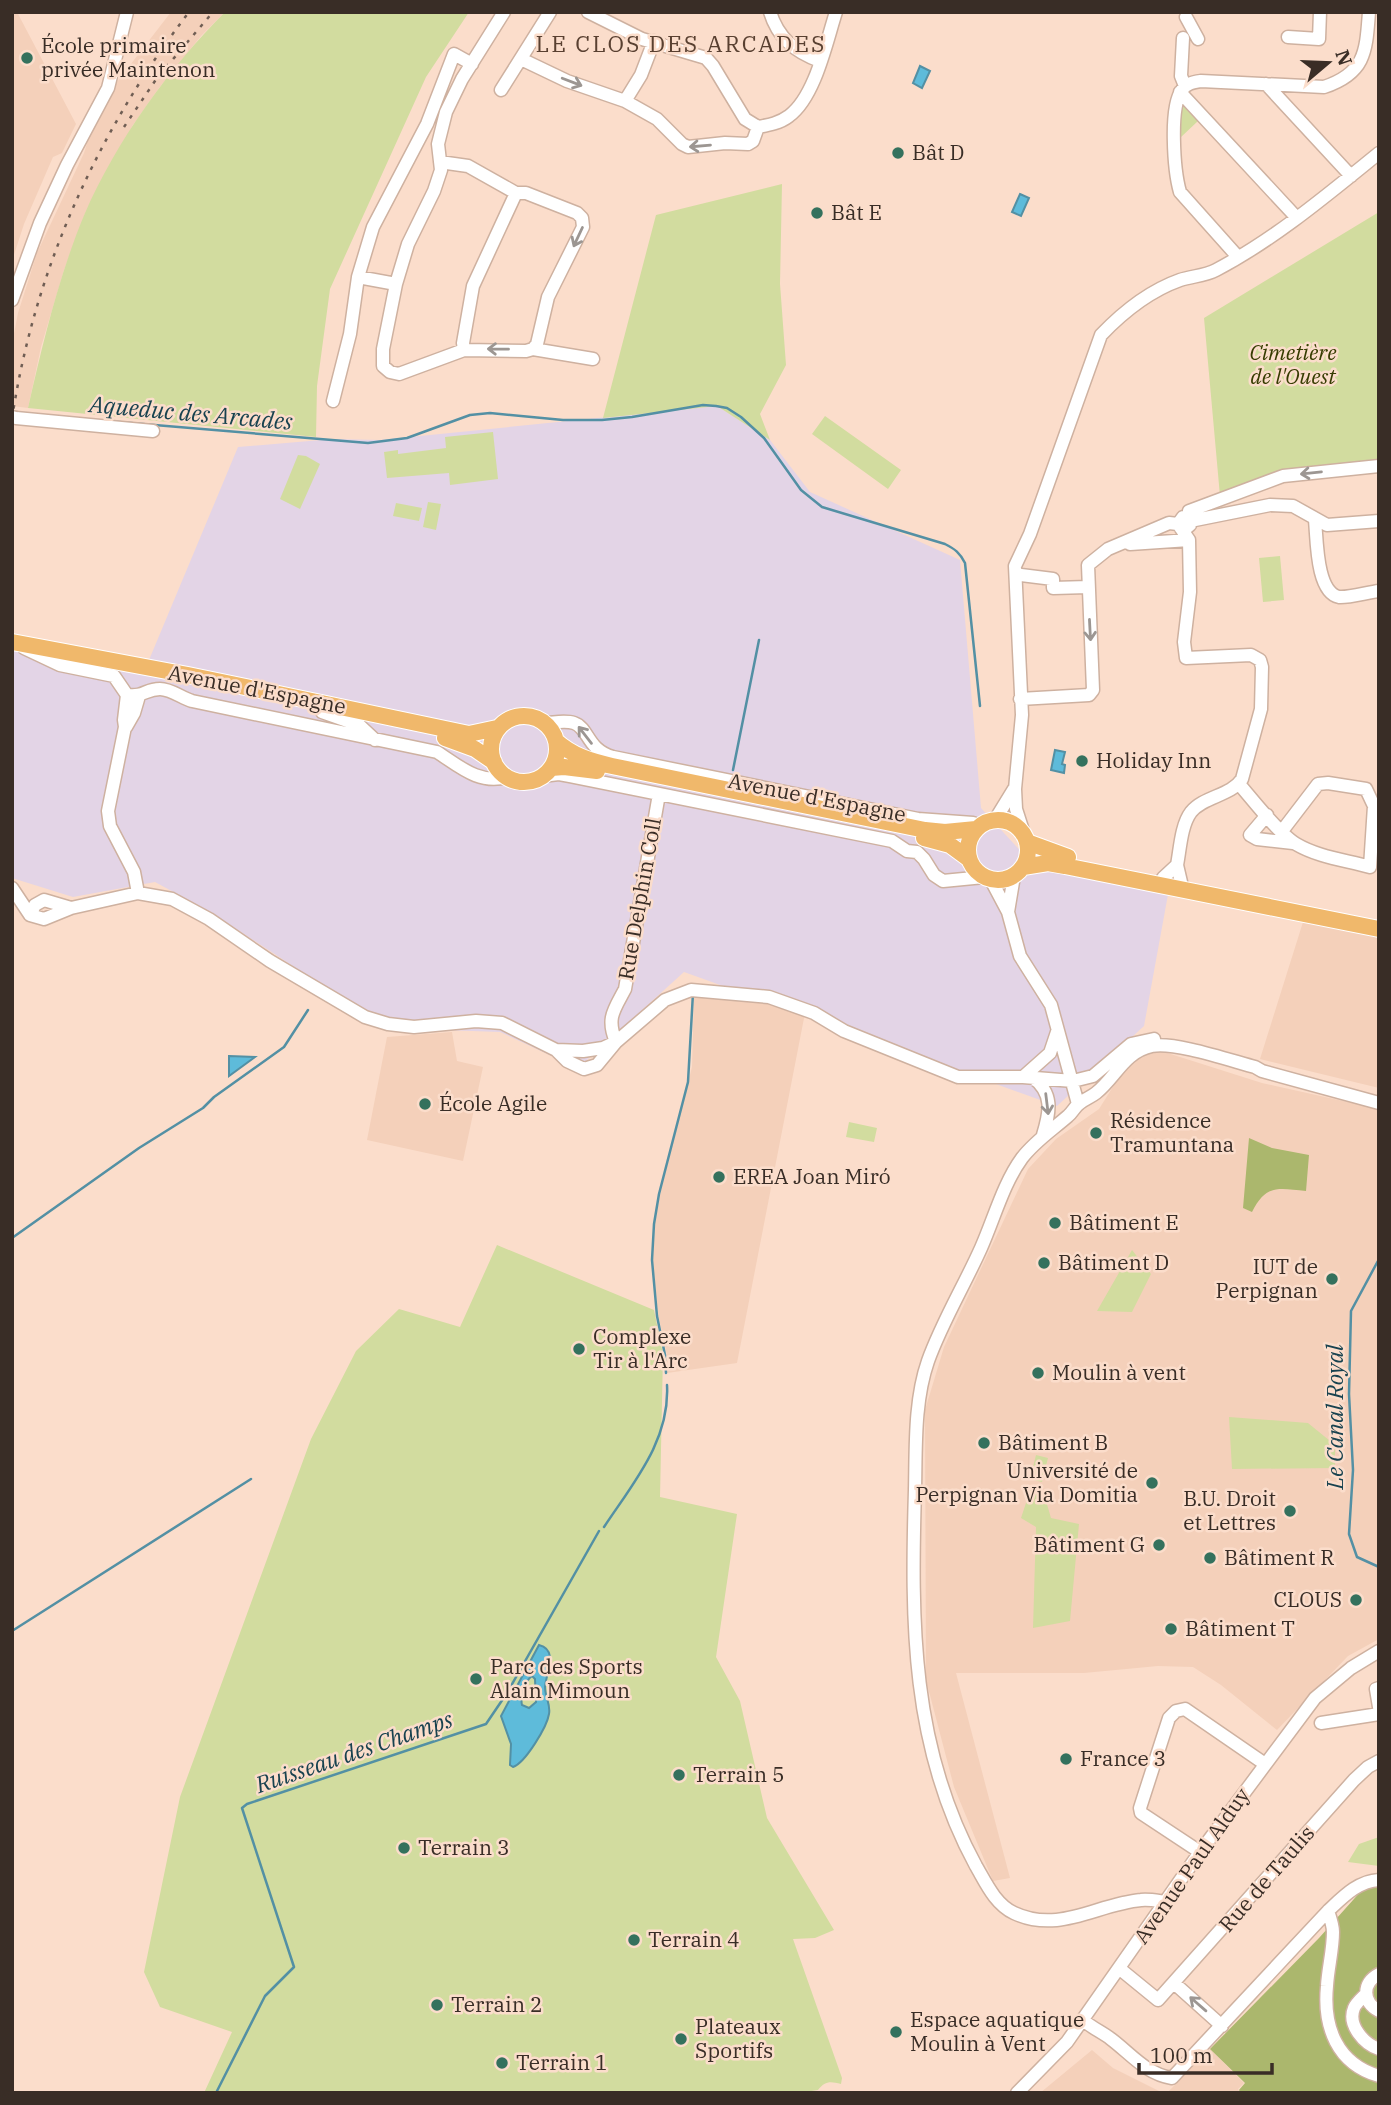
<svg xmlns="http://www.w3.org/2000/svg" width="1391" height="2105" viewBox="0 0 1391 2105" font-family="'IBM Plex Serif',serif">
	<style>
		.commercial { fill: #e3d4e6 }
		.built { fill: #f4d0ba }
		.green { fill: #d2dc9f }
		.forest { fill: #abb76d }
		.water { fill: #5ebbda; stroke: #5390a4; stroke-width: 2; fill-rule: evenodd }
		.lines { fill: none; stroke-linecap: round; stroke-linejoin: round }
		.stream { stroke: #5390a4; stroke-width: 2.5 }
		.minor-casing { stroke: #ceb1a0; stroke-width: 15 }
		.major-casing { stroke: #fff; stroke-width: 18 }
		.minor { stroke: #fff; stroke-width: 12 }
		.major { stroke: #f0b86b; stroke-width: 16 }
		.rail { stroke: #705e54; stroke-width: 2.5; stroke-dasharray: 3.5 7; stroke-linecap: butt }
		.minor-bridge-casing { stroke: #ceb1a0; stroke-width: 15; stroke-linecap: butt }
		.minor-bridge { stroke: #fff; stroke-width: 12 }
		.oneway { stroke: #9c9692 }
		.poi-dot { fill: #34715d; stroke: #fbddcb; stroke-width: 2.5 }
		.labels { text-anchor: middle; stroke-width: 5; stroke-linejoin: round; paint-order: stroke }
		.poi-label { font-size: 21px; fill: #392d26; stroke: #fbddcb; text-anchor: start }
		.park-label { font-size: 21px; font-style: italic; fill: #363c01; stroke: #fbddcb }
		.street-label { font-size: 21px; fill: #392d26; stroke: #fbddcb }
		.neighbourhood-label { font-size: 23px; letter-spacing: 2px; fill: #594031; stroke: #fbddcb }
		.water-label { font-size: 23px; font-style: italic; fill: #18424f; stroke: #fbddcb }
	</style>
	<rect width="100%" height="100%" fill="#fbddcb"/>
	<path class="commercial" d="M717,406L770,440L810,492L960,560L981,808L1038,870L1169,889L1144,1026L1057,1106L684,972L578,1068L500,1032L387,1028L212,913L155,882L73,897L12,878V647L149,660L238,447L333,439L380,440Z"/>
	<path class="built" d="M12,12H17L76,124L62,153L53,157L24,224L12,261Z
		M171,12H225L201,36L159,88L133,125L106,174L86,211L64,270L41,347L28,408L12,406V344L18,313L37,253L84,153L96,115L117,82Z
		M1303,922L1379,937V1088L1260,1059Z
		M694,993L757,1001L790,1007L805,1013L737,1363L667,1373V1355L658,1314L653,1260L655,1224L660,1195L692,1067Z
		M452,1032L457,1061L483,1067L463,1161L367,1140L387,1037Z
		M1158,1050L1262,1083L1379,1109V1639L1348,1656L1277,1730L1221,1685L1193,1667L1158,1666L1084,1673H956L1010,1878L993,1881L954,1787L926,1680L925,1410L944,1347L1028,1169L1056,1139L1099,1109L1126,1066L1141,1055Z
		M1210,2049L1244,2083L1238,2089L1240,2093H1167Z
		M1092,2050L1113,2068L1163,2093H1040Z"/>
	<path class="green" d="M225,12H469L426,77L330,289L317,386L316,437L28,408C43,342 59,275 85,213C117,140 169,68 225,12Z
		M1185,103L1198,121L1180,138L1178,107Z
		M782,184L780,284L786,365L760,414L770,440L717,406L603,418L656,215Z
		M1379,212V460L1220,496L1204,318Z
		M825,416L901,470L888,489L812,434Z
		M493,432L498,479L450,485L449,473L387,478L384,452L398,450V454L446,448L445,437Z
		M298,455L306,456L320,464L300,509L280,499Z
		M428,502L441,504L436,530L423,527Z
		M396,503L422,508L419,521L393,516Z
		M1280,556L1284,600L1263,602L1259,558Z
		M849,1122L877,1128L874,1142L846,1137Z
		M497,1245L654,1310L663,1354L660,1497L737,1514L716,1657L740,1701L767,1818L834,1930L815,1938L793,1939L842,2078L841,2084C830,2081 825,2081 818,2090L798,2093H204L232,2032L160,2007L144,1972L180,1797L311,1439L356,1351L399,1309L460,1327Z
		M1132,1250L1151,1274L1132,1312L1097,1311Z
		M1229,1417L1308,1423L1335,1445V1468L1232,1469Z
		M1036,1455L1048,1458L1042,1482L1030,1479Z
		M1031,1488L1044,1494L1051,1518L1079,1524L1070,1621L1033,1628L1036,1527L1021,1518Z
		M1379,1837V1866L1348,1862L1359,1844Z"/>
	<path class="forest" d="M1249,1138L1272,1148L1309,1155L1306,1191C1278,1188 1266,1184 1252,1212L1243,1208Z
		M1379,1886V2093H1241L1239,2090L1245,2083L1210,2049L1319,1938L1362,1890Z"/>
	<path class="water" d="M920,66L930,71L922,88L913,83Z
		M1020,194L1029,198L1021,216L1012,212Z
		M1055,750L1065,752L1062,764L1065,765L1064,773L1051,770Z
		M229,1056L255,1057L229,1076Z
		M539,1645C559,1650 546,1673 545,1687C545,1697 551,1705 549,1714C547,1727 525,1763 513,1767L510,1765L511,1744L501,1716ZM532,1676L535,1679L536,1702L529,1708L522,1705C520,1697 525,1681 532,1676Z"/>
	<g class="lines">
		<path class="stream" d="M107,421L368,443L407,438L470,415L490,413L563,420H602L632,417L703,405L716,406L727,408L741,417L764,438L801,490L822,507L945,544C955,549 960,553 965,563L980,706
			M733,770L759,640
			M12,1238L139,1148L203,1108L214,1097L284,1047L308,1010
			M1379,1259L1351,1311L1349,1394L1353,1470L1349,1534L1357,1557L1379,1567
			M666,1373L665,1355L657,1316L652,1260L654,1224L659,1194L688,1082L693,993
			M604,1527C633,1483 670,1441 667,1385
			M12,1631L251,1479
			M216,2093L265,1996L294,1967L242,1808L247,1804L486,1724L507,1693L599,1531"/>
		<g class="minor-casing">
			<path id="minor" d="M504,12L462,79L446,112L438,144L441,170L434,191L408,244L396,284L383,349V366L390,372L399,374L464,350L526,351L533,349L593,359
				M588,12L642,39L706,58L713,66L745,119L758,127C769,125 780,123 789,116C815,97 826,43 836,12
				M770,12C778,38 795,52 820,61
				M1186,17L1198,39
				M1288,37L1319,39L1320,12
				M1183,38L1181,76L1185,86
				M521,59L567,81L625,101L657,119L682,144L688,147L725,143L748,144L753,141L758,127
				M1266,84L1351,176
				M501,90L550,12
				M1180,92L1297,218
				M625,101L641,75L654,41
				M440,162L468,166L516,193H526L577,213L582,218L583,227L548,297L537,344L533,349
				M1238,257L1180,192C1174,171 1169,107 1182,90C1186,83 1194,82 1201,81L1324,87C1366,73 1366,51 1369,12
				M358,277L396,284
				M12,300L40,223L67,165L108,88L127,12
				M464,350L463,343L473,286L516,193
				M333,401L350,334L358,277L373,227L427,124L454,54L472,64
				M16,418L153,431
				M1188,518L1189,511L1283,476L1379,466
				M1315,520C1317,539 1316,592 1339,597C1348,598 1369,592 1379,591
				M1190,521L1270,505L1293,506L1327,525L1379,521
				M1130,544L1189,540
				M1021,575L1053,579V588L1088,587
				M24,648L60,665L114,676L127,695
				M127,695C145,697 145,689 160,689C171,689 182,698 192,701L437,752C459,766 479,785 507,777
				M127,695L124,720L125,727L108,811L110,826L134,872L138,893
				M1020,699L1089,695L1093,690L1088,565L1108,549L1169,523L1178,524
				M322,712L359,725L375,740
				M544,723C553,723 565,720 574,723C589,728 587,750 613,757L918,819L973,823
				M126,727L134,713L139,696
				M542,776L559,774L570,776L892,841L907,851L917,852L924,859L934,875L943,881L984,877
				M1239,784C1253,800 1279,834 1296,844C1318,857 1345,860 1370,867L1374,806L1366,789L1328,783L1318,784L1282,831
				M1267,815L1250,835L1257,839L1293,843
				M995,820L1014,789
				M1024,834L1016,809L1015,789L1022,715L1015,566L1030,534L1101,335C1123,312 1149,291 1180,280C1192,276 1205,276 1216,270C1275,239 1327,195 1379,153
				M1177,865C1180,850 1181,825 1191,812C1204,796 1231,796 1242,779L1261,709L1262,667L1260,660L1251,655L1186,658L1184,642L1190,592L1189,540L1178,524L1183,517L1190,521V525L1184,530
				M1163,878L1177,865L1181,882
				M991,880L1008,912L1020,956L1051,1005L1078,1104
				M12,888L30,915L44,919L71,908L138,893L172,899L209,919L270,961L365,1017L388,1024L414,1027L476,1021L502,1023L556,1050L583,1051L603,1048L616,1042L665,1000L691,990L769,997L814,1013L844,1031L958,1077H1023L1073,1081L1093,1076L1131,1044L1154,1039
				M1008,912L1014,876
				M30,915L35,905L44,900L71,908
				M556,1050L567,1061L584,1069L597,1065L616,1042C606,1018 614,1010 625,989L659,794
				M1023,1077L1050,1053L1057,1032
				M1032,1077C1054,1093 1050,1112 1043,1135
				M1379,1688L1376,1689L1379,1707
				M1321,1723L1379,1714
				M1200,1852L1141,1813L1140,1808L1169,1718L1176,1711L1185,1709L1265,1764
				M1166,1902C1158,1901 1149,1899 1141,1900C1097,1904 1059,1934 1014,1913C995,1904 986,1883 976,1866C911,1747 911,1622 915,1490C916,1448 914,1401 928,1361C942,1322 964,1286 981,1248C994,1219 1003,1184 1022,1158C1035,1141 1052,1130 1068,1116C1073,1112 1075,1106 1080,1103C1085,1099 1091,1097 1096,1093C1116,1077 1124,1052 1152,1046C1173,1041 1232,1061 1255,1067L1262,1071L1379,1103
				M1328,1911C1343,1897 1358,1881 1379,1880
				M1120,1969L1158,2000L1354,1780L1368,1767L1379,1761
				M1379,1974C1362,1983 1362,2002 1379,2011
				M1174,1983L1222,2026
				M1366,1994C1362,1998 1356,2003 1354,2008C1347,2025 1364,2044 1379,2049
				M1083,2020C1092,2028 1102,2032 1111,2039C1131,2054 1146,2074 1172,2078L1328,1911C1330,1917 1333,1925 1333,1932C1333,1950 1328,1968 1327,1986C1323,2027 1337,2064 1379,2076
				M1017,2093L1067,2042L1200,1852L1315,1698L1351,1668L1379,1651"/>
		</g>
		<g class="major-casing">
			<path id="major" d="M12,642L188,675L469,734L497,728
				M491 749a33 33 0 1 1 66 0a33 33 0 1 1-66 0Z
				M445,738L475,749L494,762
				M556,741C573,756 590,761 612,766L925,830L945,832L976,829
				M551,768L564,767L597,771
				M968 850a30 30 0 1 1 60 0a30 30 0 1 1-60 0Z
				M924,838L950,845L969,859
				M1027,842L1068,857
				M1023,867L1048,863L1065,866L1379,929"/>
		</g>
		<use href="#minor" class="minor"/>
		<use href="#major" class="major"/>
		<path class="rail" d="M124,127L157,78L213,12
			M12,419C34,270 98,131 189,12"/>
		<g class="minor-bridge-casing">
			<path id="minor-bridge" d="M12,417L16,418"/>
		</g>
		<use href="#minor-bridge" class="minor-bridge"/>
	</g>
	<defs><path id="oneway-shaft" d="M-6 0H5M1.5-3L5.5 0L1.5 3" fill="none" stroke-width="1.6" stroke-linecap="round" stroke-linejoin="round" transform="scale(1.75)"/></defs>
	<g class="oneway">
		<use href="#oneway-shaft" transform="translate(572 82) rotate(21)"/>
		<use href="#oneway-shaft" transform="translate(700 146) rotate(175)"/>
		<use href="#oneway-shaft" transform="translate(578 237) rotate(115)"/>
		<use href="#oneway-shaft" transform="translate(498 349) rotate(-179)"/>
		<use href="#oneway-shaft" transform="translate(1311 473) rotate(174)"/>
		<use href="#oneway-shaft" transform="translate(1090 630) rotate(87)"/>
		<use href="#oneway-shaft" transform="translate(585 735) rotate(-128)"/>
		<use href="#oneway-shaft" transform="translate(1047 1104) rotate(83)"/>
		<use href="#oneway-shaft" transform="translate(1198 2004) rotate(-139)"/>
	</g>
	<g class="poi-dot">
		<circle cx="27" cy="58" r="7"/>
		<circle cx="898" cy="153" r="7"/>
		<circle cx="817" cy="213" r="7"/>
		<circle cx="1082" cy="761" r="7"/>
		<circle cx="425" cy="1104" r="7"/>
		<circle cx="1096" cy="1133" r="7"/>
		<circle cx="719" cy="1177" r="7"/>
		<circle cx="1055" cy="1223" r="7"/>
		<circle cx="1044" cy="1263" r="7"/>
		<circle cx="1332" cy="1279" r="7"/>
		<circle cx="579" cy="1349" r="7"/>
		<circle cx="1038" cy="1373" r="7"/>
		<circle cx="984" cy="1443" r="7"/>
		<circle cx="1152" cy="1483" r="7"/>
		<circle cx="1290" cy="1511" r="7"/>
		<circle cx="1159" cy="1545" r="7"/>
		<circle cx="1210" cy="1558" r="7"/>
		<circle cx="1356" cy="1600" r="7"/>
		<circle cx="1171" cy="1629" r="7"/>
		<circle cx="476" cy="1679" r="7"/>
		<circle cx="1066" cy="1759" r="7"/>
		<circle cx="679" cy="1775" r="7"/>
		<circle cx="404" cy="1848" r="7"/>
		<circle cx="634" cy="1940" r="7"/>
		<circle cx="437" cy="2005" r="7"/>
		<circle cx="896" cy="2032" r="7"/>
		<circle cx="681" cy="2039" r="7"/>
		<circle cx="502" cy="2063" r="7"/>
	</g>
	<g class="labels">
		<g class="poi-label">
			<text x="41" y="53">École primaire<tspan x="41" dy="24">privée Maintenon</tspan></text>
			<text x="912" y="160">Bât D</text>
			<text x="831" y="220">Bât E</text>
			<text x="1096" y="768">Holiday Inn</text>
			<text x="439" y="1111">École Agile</text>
			<text x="1110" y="1128">Résidence<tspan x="1110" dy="24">Tramuntana</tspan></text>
			<text x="733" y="1184">EREA Joan Miró</text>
			<text x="1069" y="1230">Bâtiment E</text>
			<text x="1058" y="1270">Bâtiment D</text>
			<text x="1318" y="1274" text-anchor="end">IUT de<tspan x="1318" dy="24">Perpignan</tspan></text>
			<text x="593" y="1344">Complexe<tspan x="593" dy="24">Tir à l'Arc</tspan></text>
			<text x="1052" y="1380">Moulin à vent</text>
			<text x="998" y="1450">Bâtiment B</text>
			<text x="1138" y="1478" text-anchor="end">Université de<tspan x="1138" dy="24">Perpignan Via Domitia</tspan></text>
			<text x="1276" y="1506" text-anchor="end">B.U. Droit<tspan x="1276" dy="24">et Lettres</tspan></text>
			<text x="1145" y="1552" text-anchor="end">Bâtiment G</text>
			<text x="1224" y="1565">Bâtiment R</text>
			<text x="1342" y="1607" text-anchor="end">CLOUS</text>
			<text x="1185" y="1636">Bâtiment T</text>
			<text x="490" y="1674">Parc des Sports<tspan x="490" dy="24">Alain Mimoun</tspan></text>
			<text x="1080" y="1766">France 3</text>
			<text x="693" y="1782">Terrain 5</text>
			<text x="418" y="1855">Terrain 3</text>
			<text x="648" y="1947">Terrain 4</text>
			<text x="451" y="2012">Terrain 2</text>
			<text x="910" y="2027">Espace aquatique<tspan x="910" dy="24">Moulin à Vent</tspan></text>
			<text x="695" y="2034">Plateaux<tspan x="695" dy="24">Sportifs</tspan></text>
			<text x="516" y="2070">Terrain 1</text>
		</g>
		<g class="park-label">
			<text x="1293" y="360">Cimetière<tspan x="1293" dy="24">de l'Ouest</tspan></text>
		</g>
		<g class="street-label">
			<text transform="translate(257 690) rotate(11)" y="7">Avenue d'Espagne</text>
			<text transform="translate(817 798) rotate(11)" y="7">Avenue d'Espagne</text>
			<text transform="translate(640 899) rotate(-80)" y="7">Rue Delphin Coll</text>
			<text transform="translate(1192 1866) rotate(-55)" y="7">Avenue Paul Alduy</text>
			<text transform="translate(1267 1879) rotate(-49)" y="7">Rue de Taulis</text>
		</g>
		<g class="neighbourhood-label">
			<text x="681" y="52">LE CLOS DES ARCADES</text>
		</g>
		<g class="water-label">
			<text transform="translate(191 413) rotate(5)" y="8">Aqueduc des Arcades</text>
			<text transform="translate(1335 1417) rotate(-90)" y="8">Le Canal Royal</text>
			<text transform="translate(354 1752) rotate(-19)" y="8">Ruisseau des Champs</text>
		</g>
	</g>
	<rect width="1391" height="2105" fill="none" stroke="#392d26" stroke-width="28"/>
	<g transform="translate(1328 63) rotate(71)" stroke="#fbddcb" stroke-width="5" paint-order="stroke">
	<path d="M0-5L12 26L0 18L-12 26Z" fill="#392d26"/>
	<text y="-10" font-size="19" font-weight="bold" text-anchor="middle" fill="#392d26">N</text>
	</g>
	<path d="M1139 2063v10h133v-10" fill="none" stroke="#392d26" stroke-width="3.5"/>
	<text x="1150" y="2063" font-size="21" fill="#392d26" stroke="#fbddcb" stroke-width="5" paint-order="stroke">100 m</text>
</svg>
